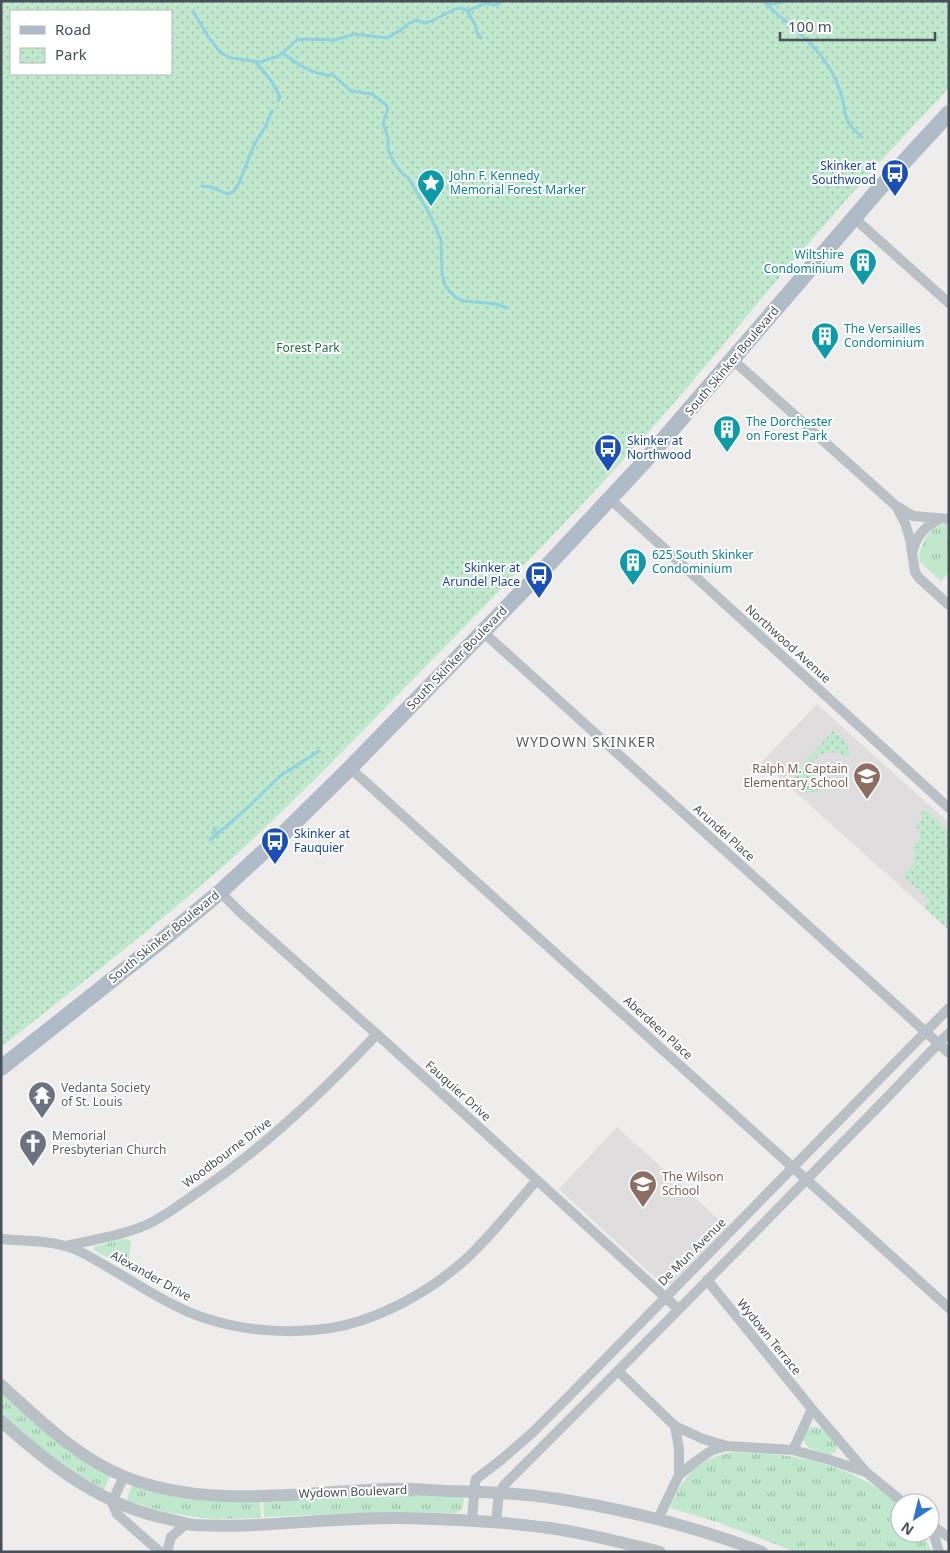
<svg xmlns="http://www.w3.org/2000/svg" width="950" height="1553" viewBox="0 0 950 1553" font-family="'Noto Sans',sans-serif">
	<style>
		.education { fill: #dfdddd }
		.grass { fill: url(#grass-tufts) }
		.park { fill: url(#park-dots); fill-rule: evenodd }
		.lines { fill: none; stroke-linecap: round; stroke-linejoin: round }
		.stream { stroke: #91d2e0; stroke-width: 3 }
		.minor { stroke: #b9c1c7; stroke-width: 10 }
		.tertiary { stroke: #b9c1c7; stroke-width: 12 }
		.primary { stroke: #afbcc8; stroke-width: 16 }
		.labels { text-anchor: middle; stroke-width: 4; stroke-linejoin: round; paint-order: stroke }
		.transit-label { font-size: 12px; fill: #164399; stroke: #fff; text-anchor: end }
		.culture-label { font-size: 12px; fill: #0d838f; stroke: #fff; text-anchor: start }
		.park-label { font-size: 12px; fill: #216f45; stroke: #fff }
		.street-label { font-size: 12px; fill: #475057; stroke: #fff }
		.education-label { font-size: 12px; fill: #785e54; stroke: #fff; text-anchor: end }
		.worship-label { font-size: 12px; fill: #5b616d; stroke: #fff; text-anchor: start }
		.neighbourhood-label { font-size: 14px; letter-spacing: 1px; fill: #5a5d60; stroke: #fff }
	</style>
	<defs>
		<pattern id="grass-tufts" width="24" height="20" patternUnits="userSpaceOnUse" patternTransform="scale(1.25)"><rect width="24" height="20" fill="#bfe8cd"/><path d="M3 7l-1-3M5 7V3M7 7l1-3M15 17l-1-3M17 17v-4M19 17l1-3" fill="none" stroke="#9dbea9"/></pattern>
		<pattern id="park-dots" width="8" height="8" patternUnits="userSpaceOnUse" patternTransform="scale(1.25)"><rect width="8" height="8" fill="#bfe8cd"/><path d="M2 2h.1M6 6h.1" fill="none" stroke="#9dbea9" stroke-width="1.8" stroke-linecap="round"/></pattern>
	</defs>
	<rect width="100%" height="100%" fill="#efecec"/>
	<path class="education" d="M817,704L949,823V930L762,762Z
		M617,1127L727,1227L671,1284H662L559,1189Z"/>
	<path class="grass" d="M944,524H949V572L941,581L920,562L919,554L925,538L932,530Z
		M123,1239H128L131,1242L128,1264L125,1267L94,1250V1247Z
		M1,1390L110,1476L104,1489H102L73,1474L1,1416Z
		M812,1427L821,1428L836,1443L837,1447L836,1451L830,1455L809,1448L804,1441V1437L808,1429Z
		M731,1452C750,1453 769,1453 788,1456C829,1462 868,1478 900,1504V1533H923L932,1552H796L717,1522L670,1508C684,1475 695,1461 731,1452Z
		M132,1485L260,1500L261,1518L216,1519L196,1517L165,1512L128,1501L127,1499Z
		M355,1493L462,1496L464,1499L462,1510L456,1513L382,1512L264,1517L263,1499Z"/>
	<path class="park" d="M1,1H949V88C900,139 853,191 808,244C757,302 710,363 659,420C584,505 504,586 425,667C356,738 287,810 212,876C144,935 72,991 1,1047ZM11,11H171V74H11Z
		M833,731L846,742L850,755L842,756L837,752L820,754L813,762L814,779L818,783V792H806L795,782L794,774Z
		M927,811L949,832V930L924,907L930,900L903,876L915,862V850L912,848L920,839V831L917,828L919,822L922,821L921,812Z"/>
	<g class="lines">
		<path class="stream" d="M763,1C784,22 809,37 826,63C833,73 839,86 842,97C844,103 844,110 846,116C848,125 855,131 862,137
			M767,5L788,1
			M193,11L209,38L221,53L231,58L260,62L279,56L297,40L306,39L335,40L355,34L387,38L401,30L406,25L416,20L425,23L432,21L455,9L462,8L467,11L486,3L494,5L499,4L500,1
			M467,11L475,24L477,33L481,38
			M282,53C297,63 313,76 333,75L351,91L372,94L386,105L388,109L383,123L388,138V149L392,159L400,171L409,179L429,213L441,240L442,274L445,285L450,292L457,298L464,301L496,304L508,308
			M255,61L272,82L280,97L278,101
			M202,186L211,187L227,194L233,192L239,183L254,145L266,125L272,111
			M214,828L217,835
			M210,840L244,811L280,776L319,751"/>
		<path class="minor" d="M854,218L949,303
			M733,360L895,505L913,516L949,519
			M610,499L949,808
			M897,508L905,523L910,539L915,572L919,578L949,605
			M913,550C917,534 926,526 940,519
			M483,632L949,1053
			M350,768L949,1308
			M220,892L240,912L390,1046L678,1309
			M1,1239C22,1241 45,1240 65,1246C77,1249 89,1256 99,1262C126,1277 151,1294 178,1307C230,1333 307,1339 363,1320C400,1307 437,1285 466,1259C492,1235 514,1206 537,1180
			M65,1246C92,1240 120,1236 146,1225C166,1216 183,1202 201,1190C266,1146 323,1092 377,1034
			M707,1280L812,1409L866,1472
			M619,1372L675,1426L703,1439L727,1446L793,1450L830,1460L866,1472L904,1503
			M675,1426L679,1449V1475
			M793,1450L812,1409
			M124,1476L112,1502L117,1514L160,1552
			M658,1519L679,1475L695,1462L712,1450L727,1446
			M472,1520L475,1483L476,1479L501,1460L532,1433L571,1394L949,1008
			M496,1522L499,1493L505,1484C628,1362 749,1238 870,1115C897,1088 922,1060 949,1033
			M931,1525L939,1552
			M931,1525L949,1537
			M167,1552L171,1537L187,1523"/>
		<path class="tertiary" d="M1,1385C38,1418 76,1457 123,1476C208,1510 298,1492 387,1489C407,1488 427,1490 447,1491C484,1492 522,1493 559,1499C628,1510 697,1527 762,1552
			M1,1421C52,1467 101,1505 168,1519C177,1521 186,1524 194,1525C262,1529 330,1517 398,1518C449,1519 499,1521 549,1528C587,1533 623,1543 660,1552"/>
		<path class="primary" d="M1,1068L161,941L220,892L286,831L350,768L548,565L644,462L878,190L949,113"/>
	</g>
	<defs>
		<g id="bus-pin" transform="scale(1.4375)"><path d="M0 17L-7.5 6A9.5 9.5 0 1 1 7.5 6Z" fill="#1a4fb4" stroke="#fff"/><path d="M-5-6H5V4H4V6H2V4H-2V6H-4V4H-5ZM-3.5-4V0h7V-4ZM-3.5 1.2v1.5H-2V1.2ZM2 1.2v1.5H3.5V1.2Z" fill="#fff"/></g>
		<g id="sight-pin" transform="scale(1.4375)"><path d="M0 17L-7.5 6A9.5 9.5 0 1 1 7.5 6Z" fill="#0f9aa8" stroke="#fff"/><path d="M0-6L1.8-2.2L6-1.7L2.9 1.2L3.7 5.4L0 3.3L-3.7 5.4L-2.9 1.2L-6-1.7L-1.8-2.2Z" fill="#fff"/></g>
		<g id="building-pin" transform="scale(1.4375)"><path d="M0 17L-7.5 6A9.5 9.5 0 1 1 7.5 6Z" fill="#0f9aa8" stroke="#fff"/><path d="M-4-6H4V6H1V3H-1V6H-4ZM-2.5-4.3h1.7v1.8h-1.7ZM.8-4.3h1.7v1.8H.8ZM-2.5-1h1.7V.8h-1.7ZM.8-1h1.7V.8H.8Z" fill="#fff"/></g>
		<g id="school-pin" transform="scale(1.4375)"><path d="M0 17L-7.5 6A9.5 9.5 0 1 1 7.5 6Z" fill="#8d6e63" stroke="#fff"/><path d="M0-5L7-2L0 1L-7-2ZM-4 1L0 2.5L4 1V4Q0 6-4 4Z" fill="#fff"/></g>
		<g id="temple-pin" transform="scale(1.4375)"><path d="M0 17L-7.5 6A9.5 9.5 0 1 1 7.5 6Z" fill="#6b7280" stroke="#fff"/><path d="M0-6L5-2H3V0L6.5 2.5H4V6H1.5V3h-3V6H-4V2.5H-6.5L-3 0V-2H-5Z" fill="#fff"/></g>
		<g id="church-pin" transform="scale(1.4375)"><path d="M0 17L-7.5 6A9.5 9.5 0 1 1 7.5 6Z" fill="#6b7280" stroke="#fff"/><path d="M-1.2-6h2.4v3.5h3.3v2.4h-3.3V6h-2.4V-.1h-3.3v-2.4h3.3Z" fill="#fff"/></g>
	</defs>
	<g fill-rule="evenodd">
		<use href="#bus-pin" x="895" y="173"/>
		<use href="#sight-pin" x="431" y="183"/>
		<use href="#building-pin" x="863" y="262"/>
		<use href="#building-pin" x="825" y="336"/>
		<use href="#building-pin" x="727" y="429"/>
		<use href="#bus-pin" x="608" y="448"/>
		<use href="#building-pin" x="633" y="562"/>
		<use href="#bus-pin" x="539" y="575"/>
		<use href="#school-pin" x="867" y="776"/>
		<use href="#bus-pin" x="275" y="841"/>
		<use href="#temple-pin" x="42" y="1095"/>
		<use href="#church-pin" x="33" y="1143"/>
		<use href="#school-pin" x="643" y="1184"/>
	</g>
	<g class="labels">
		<g class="transit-label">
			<text x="876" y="170">Skinker at<tspan x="876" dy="14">Southwood</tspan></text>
			<text x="627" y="445" text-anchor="start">Skinker at<tspan x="627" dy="14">Northwood</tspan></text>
			<text x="520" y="572">Skinker at<tspan x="520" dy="14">Arundel Place</tspan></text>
			<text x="294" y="838" text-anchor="start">Skinker at<tspan x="294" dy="14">Fauquier</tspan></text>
		</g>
		<g class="culture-label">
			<text x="450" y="180">John F. Kennedy<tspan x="450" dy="14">Memorial Forest Marker</tspan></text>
			<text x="844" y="259" text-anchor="end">Wiltshire<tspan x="844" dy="14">Condominium</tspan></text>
			<text x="844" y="333">The Versailles<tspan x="844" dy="14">Condominium</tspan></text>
			<text x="746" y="426">The Dorchester<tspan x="746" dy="14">on Forest Park</tspan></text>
			<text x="652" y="559">625 South Skinker<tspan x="652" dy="14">Condominium</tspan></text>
		</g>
		<g class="park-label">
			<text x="308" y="352">Forest Park</text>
		</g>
		<g class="street-label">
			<text transform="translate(732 361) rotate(-50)" y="4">South Skinker Boulevard</text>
			<text transform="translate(788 644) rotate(42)" y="4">Northwood Avenue</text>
			<text transform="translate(457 658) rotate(-46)" y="4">South Skinker Boulevard</text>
			<text transform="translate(724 833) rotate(42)" y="4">Arundel Place</text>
			<text transform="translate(164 937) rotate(-39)" y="4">South Skinker Boulevard</text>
			<text transform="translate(658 1028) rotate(42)" y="4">Aberdeen Place</text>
			<text transform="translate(458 1091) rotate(42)" y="4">Fauquier Drive</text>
			<text transform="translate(227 1153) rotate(-37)" y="4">Woodbourne Drive</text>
			<text transform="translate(692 1252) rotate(-45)" y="4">De Mun Avenue</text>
			<text transform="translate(151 1276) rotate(29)" y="4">Alexander Drive</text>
			<text transform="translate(769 1337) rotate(51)" y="4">Wydown Terrace</text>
			<text transform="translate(353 1492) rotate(-2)" y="4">Wydown Boulevard</text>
		</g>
		<g class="education-label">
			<text x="848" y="773">Ralph M. Captain<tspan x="848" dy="14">Elementary School</tspan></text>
			<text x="662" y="1181" text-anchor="start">The Wilson<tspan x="662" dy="14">School</tspan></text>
		</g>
		<g class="worship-label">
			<text x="61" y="1092">Vedanta Society<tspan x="61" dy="14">of St. Louis</tspan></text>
			<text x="52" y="1140">Memorial<tspan x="52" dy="14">Presbyterian Church</tspan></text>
		</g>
		<g class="neighbourhood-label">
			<text x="586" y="747">WYDOWN SKINKER</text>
		</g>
	</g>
	<rect width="950" height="1553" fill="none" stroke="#475057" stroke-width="5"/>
	<rect x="10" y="10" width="162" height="65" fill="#ffffff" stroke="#b5b9bc"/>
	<rect x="20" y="26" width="25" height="8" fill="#afbcc8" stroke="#b5b9bc"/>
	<text x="55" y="35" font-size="15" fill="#475057">Road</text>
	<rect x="20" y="48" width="25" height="15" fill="url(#park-dots)" stroke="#b5b9bc"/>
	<text x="55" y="60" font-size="15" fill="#475057">Park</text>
	<g transform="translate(915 1518) rotate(215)"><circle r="24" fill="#ffffff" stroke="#b5b9bc"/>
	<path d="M0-4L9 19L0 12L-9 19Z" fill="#2e76c7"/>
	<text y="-8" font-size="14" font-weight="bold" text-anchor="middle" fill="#475057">N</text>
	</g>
	<path d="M780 32v8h155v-8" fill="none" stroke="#475057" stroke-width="2.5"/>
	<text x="788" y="32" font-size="15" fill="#475057" stroke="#ffffff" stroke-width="4" paint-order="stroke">100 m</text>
</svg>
